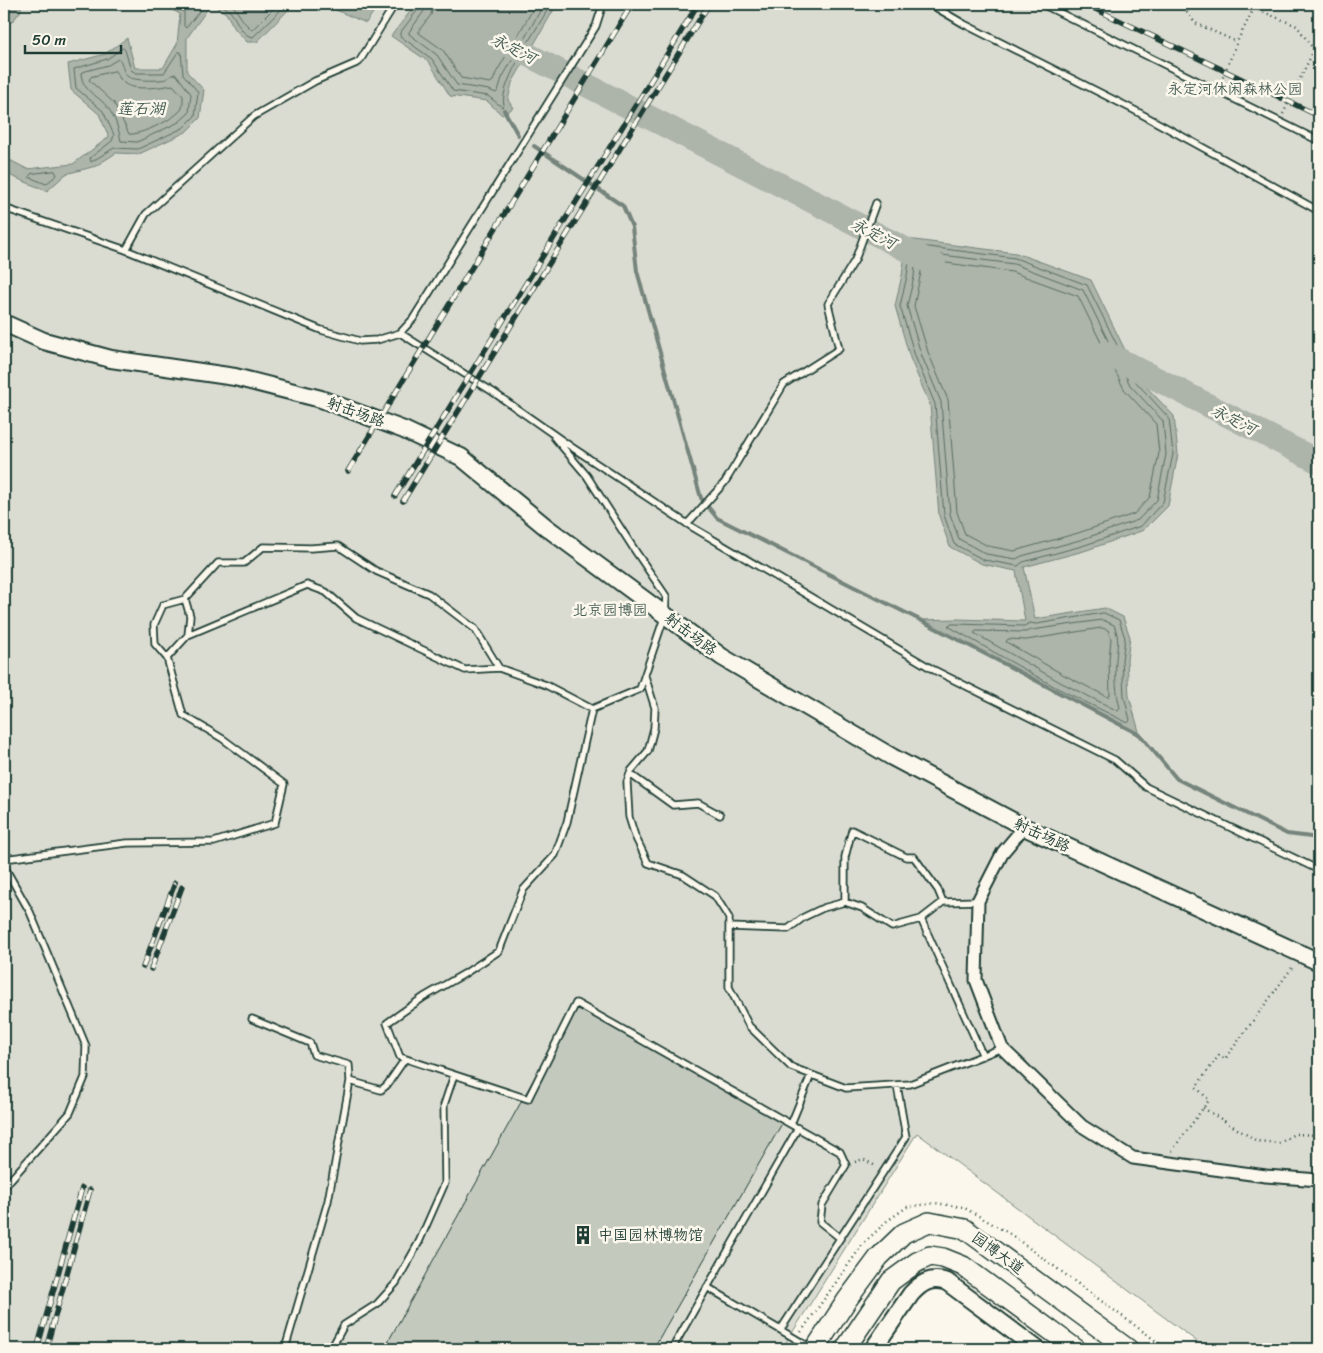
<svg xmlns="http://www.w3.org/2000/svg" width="1323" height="1353" viewBox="0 0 1323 1353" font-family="Sriracha,'LXGW WenKai TC',sans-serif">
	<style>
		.green { fill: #dbdcd1; stroke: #7d8c82 }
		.water { fill: #adb4aa; stroke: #74847b }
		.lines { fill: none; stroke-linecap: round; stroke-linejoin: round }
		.shore { stroke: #586d63; stroke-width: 1 }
		.stream { stroke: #74847b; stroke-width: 4 }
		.river { stroke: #adb4aa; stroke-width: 24 }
		.building { fill: #c4c9be; stroke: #1f3d34 }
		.lane-casing { stroke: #1f3d34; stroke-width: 9 }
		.street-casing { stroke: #1f3d34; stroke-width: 15 }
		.secondary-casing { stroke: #1f3d34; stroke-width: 20 }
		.primary-casing { stroke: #1f3d34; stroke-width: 22 }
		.path { stroke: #1f3d34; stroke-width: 2.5; stroke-dasharray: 1 4; stroke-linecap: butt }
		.lane { stroke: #fbf7ec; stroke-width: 5.5 }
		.street { stroke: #fbf7ec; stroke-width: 11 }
		.secondary { stroke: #fbf7ec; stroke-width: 16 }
		.primary { stroke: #fbf7ec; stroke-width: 19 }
		.rail-casing { stroke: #1f3d34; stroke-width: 5.5 }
		.rail { stroke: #fbf7ec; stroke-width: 4; stroke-dasharray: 11; stroke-linecap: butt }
		.labels { text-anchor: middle; stroke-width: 5; stroke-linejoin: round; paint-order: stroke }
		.park-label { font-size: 15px; fill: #455d53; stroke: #fbf7ec }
		.street-label { font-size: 15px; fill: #1f3d34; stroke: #fbf7ec }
		.poi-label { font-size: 15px; fill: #1f3d34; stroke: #fbf7ec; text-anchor: start }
		.water-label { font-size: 16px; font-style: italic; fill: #425b52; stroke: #fbf7ec }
	</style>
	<rect width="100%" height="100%" fill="#fbf7ec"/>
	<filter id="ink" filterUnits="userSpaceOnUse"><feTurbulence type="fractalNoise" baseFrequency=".02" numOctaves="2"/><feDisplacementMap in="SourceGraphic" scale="10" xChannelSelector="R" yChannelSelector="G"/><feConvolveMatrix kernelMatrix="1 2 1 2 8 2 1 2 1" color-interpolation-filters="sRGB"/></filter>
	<g filter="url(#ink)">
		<path class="green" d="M4,4H1319V1349H1207L917,1133L782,1349H4Z"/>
		<path class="water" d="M4,4H22L20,12L12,22L4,23Z
			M161,4H294L257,42H247L235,29L226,13L211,4L187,38V72L204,90L200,118L186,132L139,154L116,153L96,166L66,174L47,191L4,173V157L27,169L73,164L109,137L99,114L71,90L68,64L105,54L127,38L135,68H163L177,44L180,14Z
			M322,4H379L366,23Z
			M416,4H557L512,83L508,100L513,108L502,115L487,101L450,96L429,62L391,36Z
			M907,239L1016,253L1091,280L1139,379L1174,416L1178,454L1168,506L1144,530L1084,551L1024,567L1035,619L1105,608L1123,617L1130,637L1127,660L1129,696L1140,735L1055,692L952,635L920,620L956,619L1025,621L1016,571L982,564L950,547L939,516L930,405L910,358L895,306L902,275Z"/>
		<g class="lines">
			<path class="shore" d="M171,4L184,12V26L186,28L205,4
				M220,4C223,6 227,8 230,11C237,19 241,36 253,37L287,4
				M232,4L244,22L252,30L278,4
				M419,4V8L400,33V36L432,59L453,91L488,96L502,107L504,105C498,85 540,24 551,4
				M426,4L424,11L409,32V34L437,55L457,85L489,90L496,93L498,91L502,78L544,4
				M433,4L431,15L419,30V33L443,50L461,78L490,83L493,81L496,73L536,4
				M123,48L125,50L131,70L136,73H164L178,52H181L183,74L198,92L195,116L183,128L138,149L114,148L91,162L90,158L112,141L114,135L103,111L76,88L74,69L107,59Z
				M119,59C123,63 122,71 127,76C132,81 159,81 166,79C170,77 171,74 176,74L191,94L189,113L179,122L137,142L121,141C119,130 115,117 108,108C98,94 83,93 81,74L82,72L108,65Z
				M115,71C118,75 120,80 125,84C136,91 161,87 173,85L183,96C183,100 183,105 182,108C178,118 138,136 129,134L114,103L89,80L91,77Z
				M55,171L57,175L46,184L29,177L31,174Z
				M913,245L1015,258L1087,285L1135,381L1169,418L1173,454L1163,502L1141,526L1082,546L1023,562L1018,566L984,560L954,544L944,515L935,404L915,356L900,306L907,276L911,247Z
				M918,252L1014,264L1083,290L1130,385L1163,421L1166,454L1157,500L1138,520L1080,540L1022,556L1016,559L986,554L959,539L950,514L941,402L921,354L907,306L914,277L916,254Z
				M925,260L1012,272L1078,296L1124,389L1156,424L1159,453L1150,497L1134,514L1078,533L1014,551L988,546L965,534L957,512L948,400L928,352L914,306L923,262Z
				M1104,613L1119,620L1125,638L1122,660L1124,696L1130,720L1128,723L1057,688L948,626L950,624H956L1024,626L1030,623L1036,624Z
				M1103,620L1114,625C1120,640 1117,645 1116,660C1115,676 1116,693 1120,708L1118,711L1060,682L974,633L976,631L1025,632L1032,630Z
				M1102,628L1108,630L1111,639L1109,660L1110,695L1108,697L1064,675L1006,642L1008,639L1026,640Z"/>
			<path class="stream" d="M504,110L518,135
				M534,146L623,206L632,227L637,271L701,498L717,518L920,620L1140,735L1177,779L1287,834L1319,838"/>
			<path class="river" d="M499,40L934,264
				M1106,353L1319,462"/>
		</g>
		<path class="building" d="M576,1003L784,1120L653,1349H384Z"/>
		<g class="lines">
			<g class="lane-casing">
				<path id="lane" d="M930,4L964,24L1134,110L1319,211
					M1042,4L1319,141
					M4,208L126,250L321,330L360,341L377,340L400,333L493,392L570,446L692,527L934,670L1115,760L1146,787L1319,870
					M126,250L146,214L254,116L315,81L359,62L395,4
					M400,333L413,319L596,26L603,4
					M554,437L587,476L636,552L666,596L665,615L640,689L592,709L567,822L555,855L523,890L499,951L464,974L424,997L387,1023L400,1057L528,1099L576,1003L840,1152L846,1165L822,1205L820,1222L840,1238
					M687,524L725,482L784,384L839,349L828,304L855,260L876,203
					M185,599L190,616L188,635
					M167,658L155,644L154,625L163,605L185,599L218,563H244L263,547L311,548L338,546L376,571L429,594L475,629L499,668
					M645,676L655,708L654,728L648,751L631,771L627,782L629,817L635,836L648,863L683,875L715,896L729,918V987L749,1026L791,1067L846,1088L910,1084L1002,1048
					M630,774L673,805L698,803L720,815
					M4,859L127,843L214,842L275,823L284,784L223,739L183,715L167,658L188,635L307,585L326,592L356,618L465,670L499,668L546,685L592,709
					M4,866L30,912L86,1046L85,1077L70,1113L4,1187
					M978,901L943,902L921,919L983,1056
					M845,902V857L852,830L906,857H914L938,890L943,902
					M729,927L788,929L804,917L823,908L845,902L862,908L892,927L921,919
					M252,1019L310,1043L314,1055L349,1065L350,1081L381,1090L387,1085L405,1059
					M791,1124L811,1075
					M707,1287L813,1349
					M781,1329L906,1137L897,1085
					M285,1349L328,1201L350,1081
					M331,1349L344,1325L377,1304L396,1283L419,1242L445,1183L444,1105L454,1075
					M672,1349L798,1128"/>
			</g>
			<g class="street-casing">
				<path id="street" d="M1024,827L1003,852L978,901L976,980L1002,1048L1082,1126L1133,1158L1266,1176L1319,1180"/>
			</g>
			<g class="secondary-casing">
				<path id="secondary" d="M4,323L44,341L111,359L235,377L321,399L404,430L461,457L546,527L722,657L892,757L1024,827L1319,962
					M873,1349L911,1294C922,1282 931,1277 947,1282L1037,1349"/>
			</g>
			<g class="primary-casing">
				<path id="primary" d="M815,1349L847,1300L879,1257L904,1233L929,1222L965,1229L1128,1349
					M845,1349L891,1281L917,1262L930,1256L943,1258L963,1266L1076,1349"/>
			</g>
			<path class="path" d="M1181,4L1195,23L1237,42
				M1254,8L1297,26L1314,50L1319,55
				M1221,82L1237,42L1256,4
				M1283,114L1314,50
				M1203,1108L1257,1141L1280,1143L1294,1134L1319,1135
				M1172,1151L1209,1100L1196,1087L1219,1055L1225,1059L1294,965
				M855,1162L863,1159L877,1167
				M1319,1288L1317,1290L1314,1304L1318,1322L1315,1325L1319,1343
				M801,1332L863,1244L887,1221L907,1207L935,1203L963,1207L1010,1234L1167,1349"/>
			<use href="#lane" class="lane"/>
			<use href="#street" class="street"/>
			<use href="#secondary" class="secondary"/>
			<use href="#primary" class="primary"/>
			<g class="rail-casing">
				<path id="rail" d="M1085,4L1319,116
					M348,471L632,4
					M395,496L698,4
					M403,501L709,4
					M143,967L175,883
					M151,969L182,887
					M37,1349L82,1188
					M46,1349L90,1190"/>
			</g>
			<use href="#rail" class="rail"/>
		</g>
	</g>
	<defs>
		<g id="building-bare" transform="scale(1.5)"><path d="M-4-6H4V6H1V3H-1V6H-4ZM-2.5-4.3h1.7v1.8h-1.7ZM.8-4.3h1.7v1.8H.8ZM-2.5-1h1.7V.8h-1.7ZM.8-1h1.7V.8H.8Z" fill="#1f3d34" stroke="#fbf7ec" stroke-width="2.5" paint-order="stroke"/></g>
	</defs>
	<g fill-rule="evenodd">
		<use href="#building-bare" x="583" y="1235"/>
	</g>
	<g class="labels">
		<g class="park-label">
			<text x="1235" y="94">永定河休闲森林公园</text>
			<text x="610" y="615">北京园博园</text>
		</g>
		<g class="street-label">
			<text transform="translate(356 412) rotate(20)" y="5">射击场路</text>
			<text transform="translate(691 634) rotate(37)" y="5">射击场路</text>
			<text transform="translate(1042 835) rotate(25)" y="5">射击场路</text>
			<text transform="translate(998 1253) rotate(36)" y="5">园博大道</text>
		</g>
		<g class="poi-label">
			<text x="598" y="1240">中国园林博物馆</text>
		</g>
		<g class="water-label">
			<text transform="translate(514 48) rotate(27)" y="6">永定河</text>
			<text x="141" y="114">莲石湖</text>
			<text transform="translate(874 233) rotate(27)" y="6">永定河</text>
			<text transform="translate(1234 419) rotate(27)" y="6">永定河</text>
		</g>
	</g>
	<rect width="1323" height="1353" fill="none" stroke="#fbf7ec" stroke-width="20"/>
	<rect x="10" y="10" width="1303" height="1333" fill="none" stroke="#1f3d34" stroke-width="2" filter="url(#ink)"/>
	<path d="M25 45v8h96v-8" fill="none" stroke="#1f3d34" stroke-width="2.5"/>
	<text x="32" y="45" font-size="15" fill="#1f3d34" stroke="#fbf7ec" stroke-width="4" paint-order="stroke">50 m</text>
</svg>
